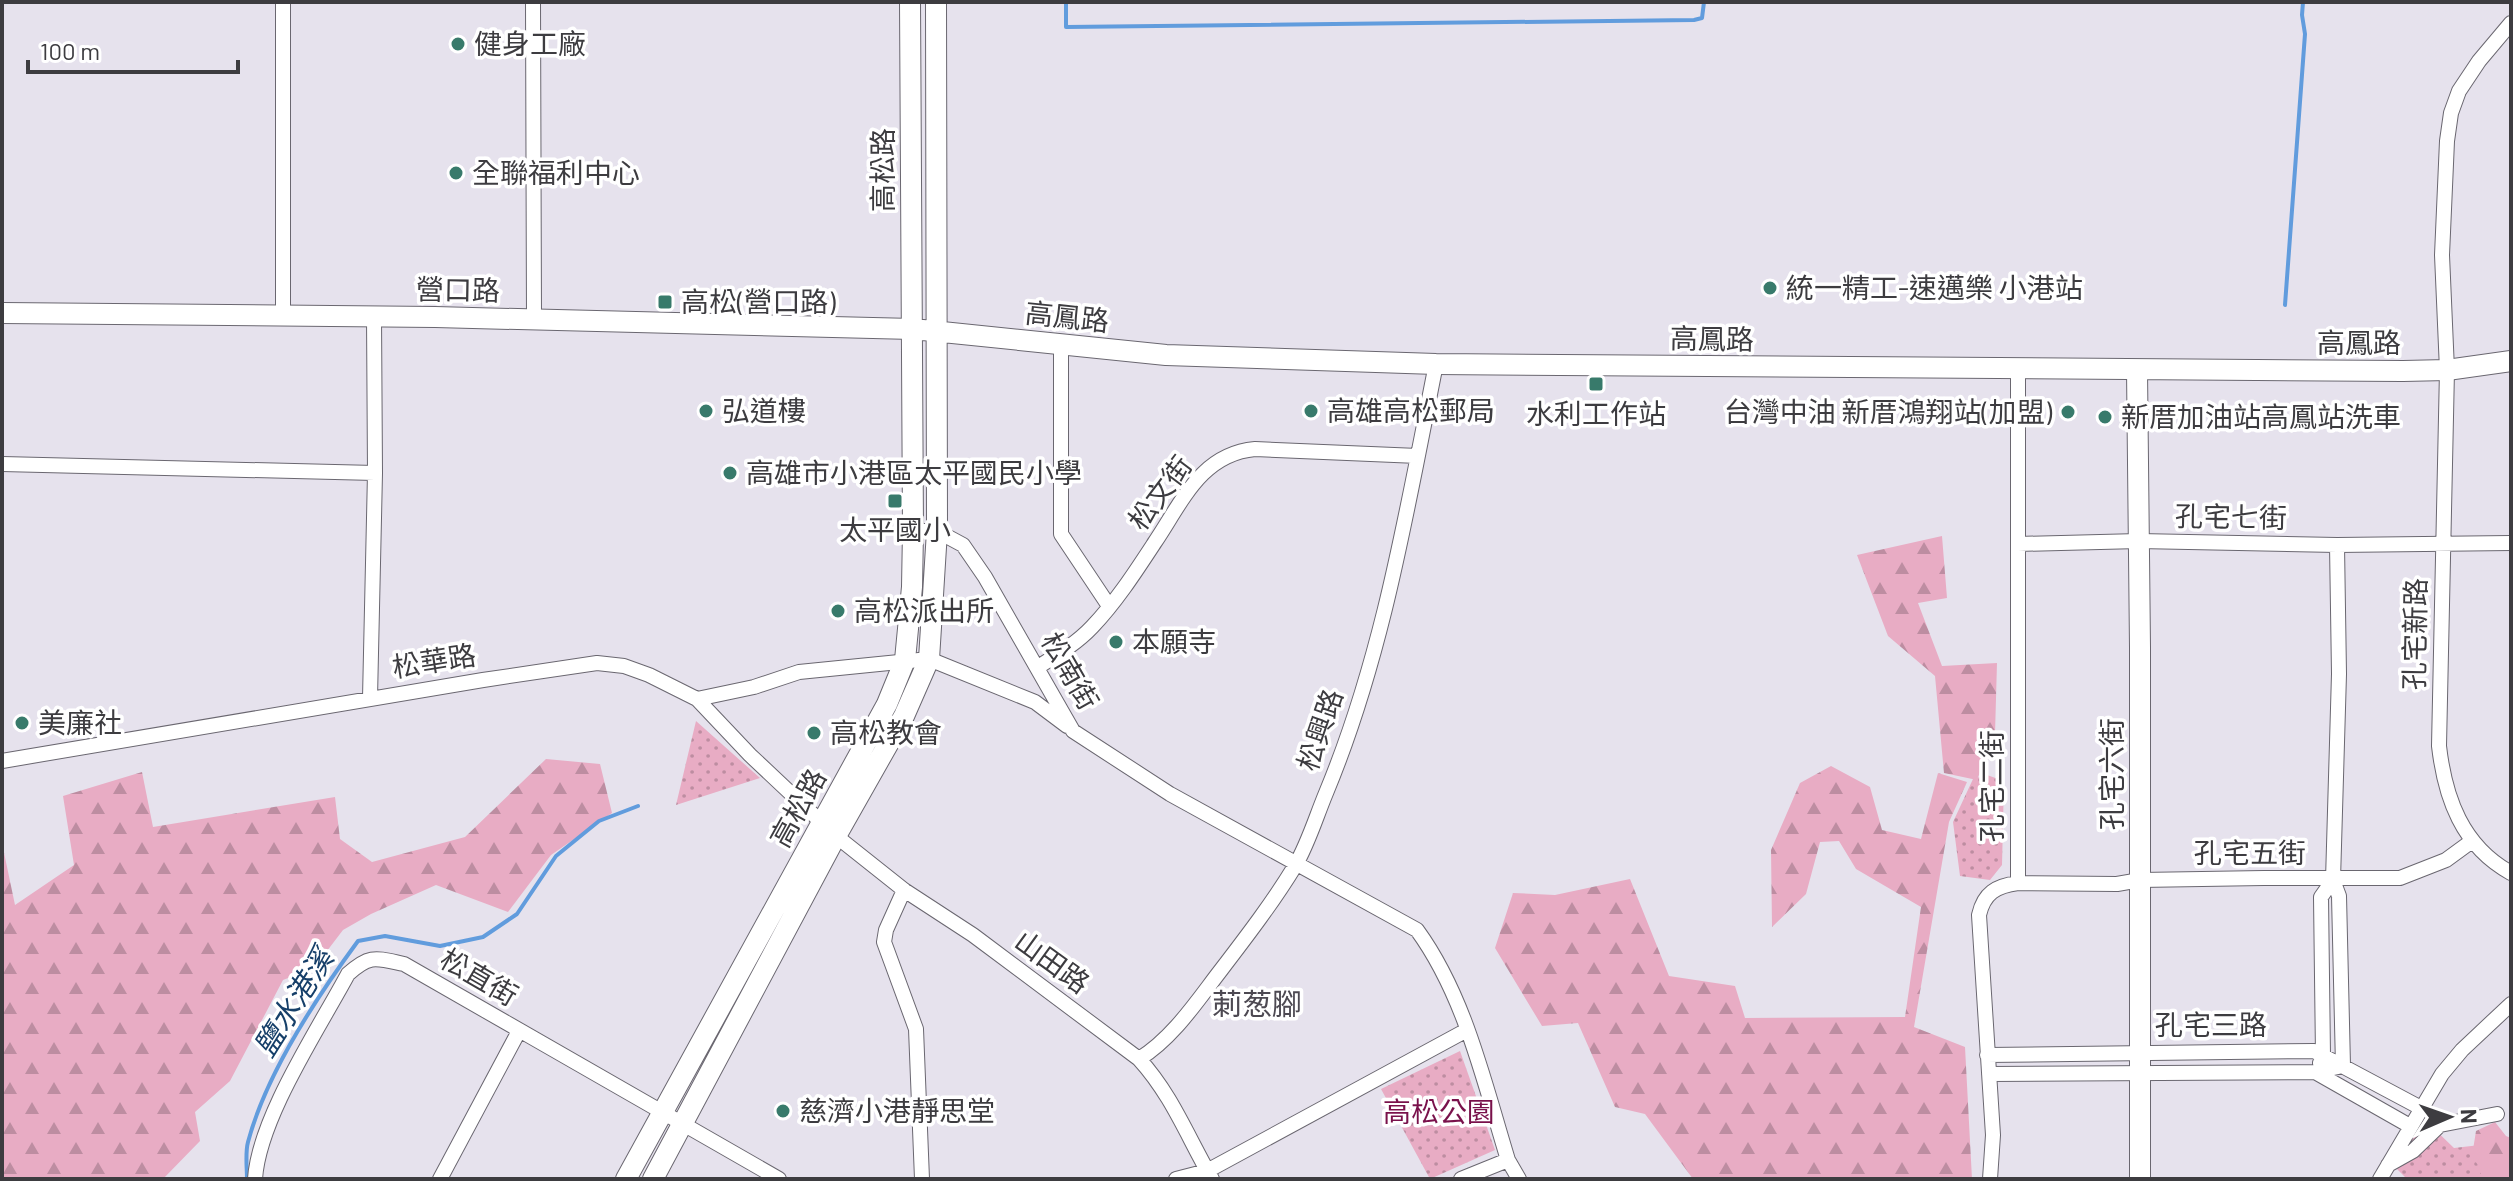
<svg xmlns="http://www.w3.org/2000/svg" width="2513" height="1181" viewBox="0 0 2513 1181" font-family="Barlow,'Noto Sans TC',sans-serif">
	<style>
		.grass { fill: url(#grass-dots) }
		.forest { fill: url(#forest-firs) }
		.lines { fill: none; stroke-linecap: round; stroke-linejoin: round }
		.stream { stroke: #619cdd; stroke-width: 4 }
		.street-casing { stroke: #6a6770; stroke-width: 16 }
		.secondary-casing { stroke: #6a6770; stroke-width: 22 }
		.street { stroke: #fff; stroke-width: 14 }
		.secondary { stroke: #fff; stroke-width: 20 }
		.poi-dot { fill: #387a6b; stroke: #fff; stroke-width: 3 }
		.labels { text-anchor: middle; stroke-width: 7; stroke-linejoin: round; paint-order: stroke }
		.poi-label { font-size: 28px; fill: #3d3c40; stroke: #fff; text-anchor: start }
		.street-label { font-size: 28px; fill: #3d3c40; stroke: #fff }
		.park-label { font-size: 28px; fill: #79114b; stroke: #fff }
		.water-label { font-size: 30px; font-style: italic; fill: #163f69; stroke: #fff }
		.neighbourhood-label { font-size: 30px; fill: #4d4952; stroke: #fff }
	</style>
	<defs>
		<pattern id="grass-dots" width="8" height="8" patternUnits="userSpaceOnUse" patternTransform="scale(2)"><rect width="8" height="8" fill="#e8acc4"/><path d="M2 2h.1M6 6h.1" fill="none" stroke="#bd8da1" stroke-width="1.8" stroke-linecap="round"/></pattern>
		<pattern id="forest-firs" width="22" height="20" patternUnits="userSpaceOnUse" patternTransform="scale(2)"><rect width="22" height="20" fill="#e8acc4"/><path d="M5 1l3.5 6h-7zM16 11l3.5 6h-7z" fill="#bd8da1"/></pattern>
	</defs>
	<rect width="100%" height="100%" fill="#e6e2ed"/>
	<path class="grass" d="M696,721L760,778L676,805Z
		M1987,775L2004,781L2002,865L1990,880L1960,876L1953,822L1973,779Z
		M1460,1051L1495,1150L1430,1179L1381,1089Z
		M2424,1119L2454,1148L2506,1142L2511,1179H2407L2395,1167Z"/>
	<path class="forest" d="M1942,536L1947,598L1918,603L1942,666L1997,663L1995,734L1977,780L1944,773L1935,676L1888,636L1857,555Z
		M546,759L600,764L612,813L551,855L508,912L436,885L371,914L343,930L314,968L283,980L230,1081L195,1112L200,1141L163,1179H2V843L15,905L74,865L63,796L142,772L153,827L335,797L340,839L372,862L465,837Z
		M1831,766L1870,787L1882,830L1921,839L1938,773L1967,782L1949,822L1914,1027L1965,1047L1972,1179H1693L1645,1114L1615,1107L1578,1023L1542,1026L1495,948L1513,893L1555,895L1630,879L1669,976L1735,986L1745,1018L1905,1017L1921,907L1856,869L1839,841L1820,842L1806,894L1772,927L1771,850L1800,783Z
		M2495,1122L2506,1136L2511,1138V1179H2479L2481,1170L2472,1156L2476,1131Z"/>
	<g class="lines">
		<path class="stream" d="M1066,2V27L1694,20L1702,18L1704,2
			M2285,305L2305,34L2302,15L2303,2
			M247,1179C247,1167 245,1153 248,1142C266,1074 316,998 358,941L385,936L440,946L483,937L517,914L556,856L599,821L638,806"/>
		<g class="street-casing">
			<path id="street" d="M283,2V316
				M533,2L534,319
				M2511,23L2479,61L2459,91L2451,113L2447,141L2442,255L2447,370L2439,746C2445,798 2462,846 2511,873
				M1061,344V534L1109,606
				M2,464L375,473
				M913,531H937L963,545L985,577L1073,731L1170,794L1417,930C1465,996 1484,1082 1508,1160L1519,1179
				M2018,544L2139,541L2337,545L2511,543
				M1038,667C1057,655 1077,643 1092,627C1116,602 1136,571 1155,542C1182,502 1201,454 1255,449L1418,456
				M370,698L375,473L374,317
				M697,699L754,687L799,672L929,659L1035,702L1067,726
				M2,761L483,680L597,663L624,666L649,675L697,699L750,755L836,836L904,890L973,935L1139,1059C1172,1095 1188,1138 1212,1179
				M2018,883L2117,884L2140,880L2264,878H2400L2446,860L2472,841
				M904,890L886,930L884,942L916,1029L922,1179
				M1987,1055L2314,1051L2421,1108
				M1139,1059C1173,1038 1197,1001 1221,970C1247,936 1273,902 1295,866C1308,844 1316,817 1326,793C1383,656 1407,509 1436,364
				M2320,1063L2323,1056L2321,897L2333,880
				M2315,1072L2343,1066L2339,896L2333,880L2339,674L2337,545
				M1989,1074L2315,1072L2410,1126
				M2388,1165L2413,1151L2440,1125L2497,1114
				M255,1179C259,1118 318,1030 348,974C370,954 376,958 404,964L779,1179
				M440,1179L519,1031
				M1176,1179L1207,1171L1467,1030
				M1461,1179L1508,1160
				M1990,1179L1993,1135L1979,915C1984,893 1996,886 2018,883V369
				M2380,1179L2442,1074L2462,1050L2511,1004"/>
		</g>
		<g class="secondary-casing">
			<path id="secondary" d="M2,313L435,317L913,329L1166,355L1436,364L2403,371L2447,370L2511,361
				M2137,370L2140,647V1179
				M626,1179L887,704L905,660L912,587L913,531L910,2
				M653,1179L836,836L904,716L929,659L937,531L936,2"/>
		</g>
		<use href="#street" class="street"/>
		<use href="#secondary" class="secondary"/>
	</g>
	<g class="poi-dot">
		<circle cx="458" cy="44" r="8"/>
		<circle cx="456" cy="173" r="8"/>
		<circle cx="1770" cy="288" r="8"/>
		<rect x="657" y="294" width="16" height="16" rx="4"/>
		<rect x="1588" y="376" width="16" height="16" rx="4"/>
		<circle cx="706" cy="411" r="8"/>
		<circle cx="1311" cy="411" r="8"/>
		<circle cx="2068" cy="412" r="8"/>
		<circle cx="2105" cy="417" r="8"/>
		<circle cx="730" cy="473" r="8"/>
		<rect x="887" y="493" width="16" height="16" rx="4"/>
		<circle cx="838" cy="611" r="8"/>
		<circle cx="1116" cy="642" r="8"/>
		<circle cx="22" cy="723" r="8"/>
		<circle cx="814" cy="733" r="8"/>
		<circle cx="783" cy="1111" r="8"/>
	</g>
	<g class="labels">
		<g class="poi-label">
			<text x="474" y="54">健身工廠</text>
			<text x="472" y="183">全聯福利中心</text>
			<text x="1786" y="298">統一精工-速邁樂 小港站</text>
			<text x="681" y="312">高松(營口路)</text>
			<text x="722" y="421">弘道樓</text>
			<text x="1327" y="421">高雄高松郵局</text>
			<text x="2052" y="422" text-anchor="end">台灣中油 新厝鴻翔站(加盟)</text>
			<text x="1596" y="424" text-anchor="middle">水利工作站</text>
			<text x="2121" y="427">新厝加油站高鳳站洗車</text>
			<text x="746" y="483">高雄市小港區太平國民小學</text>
			<text x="895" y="540" text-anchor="middle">太平國小</text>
			<text x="854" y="621">高松派出所</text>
			<text x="1132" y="652">本願寺</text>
			<text x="38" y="733">美廉社</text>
			<text x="830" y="743">高松教會</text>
			<text x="799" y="1121">慈濟小港靜思堂</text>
		</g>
		<g class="street-label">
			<text transform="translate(883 170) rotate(-90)" y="10">高松路</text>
			<text transform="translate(458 290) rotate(1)" y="10">營口路</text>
			<text transform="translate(1067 317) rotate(6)" y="10">高鳳路</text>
			<text transform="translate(1712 339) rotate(1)" y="10">高鳳路</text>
			<text x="2359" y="353">高鳳路</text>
			<text transform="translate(1160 493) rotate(-53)" y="10">松文街</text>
			<text transform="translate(2231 517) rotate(1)" y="10">孔宅七街</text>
			<text transform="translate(2415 634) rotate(-89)" y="10">孔宅新路</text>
			<text transform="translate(434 661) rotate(-9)" y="10">松華路</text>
			<text transform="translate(1070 671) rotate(60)" y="10">松南街</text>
			<text transform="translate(1320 730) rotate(-71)" y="10">松興路</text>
			<text transform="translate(2112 774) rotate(-90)" y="10">孔宅六街</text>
			<text transform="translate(1992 786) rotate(-90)" y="10">孔宅二街</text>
			<text transform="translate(798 808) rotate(-61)" y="10">高松路</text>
			<text x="2250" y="863">孔宅五街</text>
			<text transform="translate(1052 962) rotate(36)" y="10">山田路</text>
			<text transform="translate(479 977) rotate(30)" y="10">松直街</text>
			<text x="2211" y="1035">孔宅三路</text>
		</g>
		<g class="park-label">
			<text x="1439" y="1122">高松公園</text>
		</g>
		<g class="water-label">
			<text transform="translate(294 1003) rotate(-58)" y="10">鹽水港溪</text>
		</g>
		<g class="neighbourhood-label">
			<text x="1257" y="1015">莿葱腳</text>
		</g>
	</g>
	<rect width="2513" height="1181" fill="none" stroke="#3d3c40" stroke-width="8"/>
	<g transform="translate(2449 1117) rotate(88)" stroke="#ffffff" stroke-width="6" paint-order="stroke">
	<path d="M0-6L14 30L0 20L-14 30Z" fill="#3d3c40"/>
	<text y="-12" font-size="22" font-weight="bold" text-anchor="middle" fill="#3d3c40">N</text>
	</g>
	<path d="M28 60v12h210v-12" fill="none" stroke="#3d3c40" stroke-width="4"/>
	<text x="40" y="60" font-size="24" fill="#3d3c40" stroke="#ffffff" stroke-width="6" paint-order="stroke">100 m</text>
</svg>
